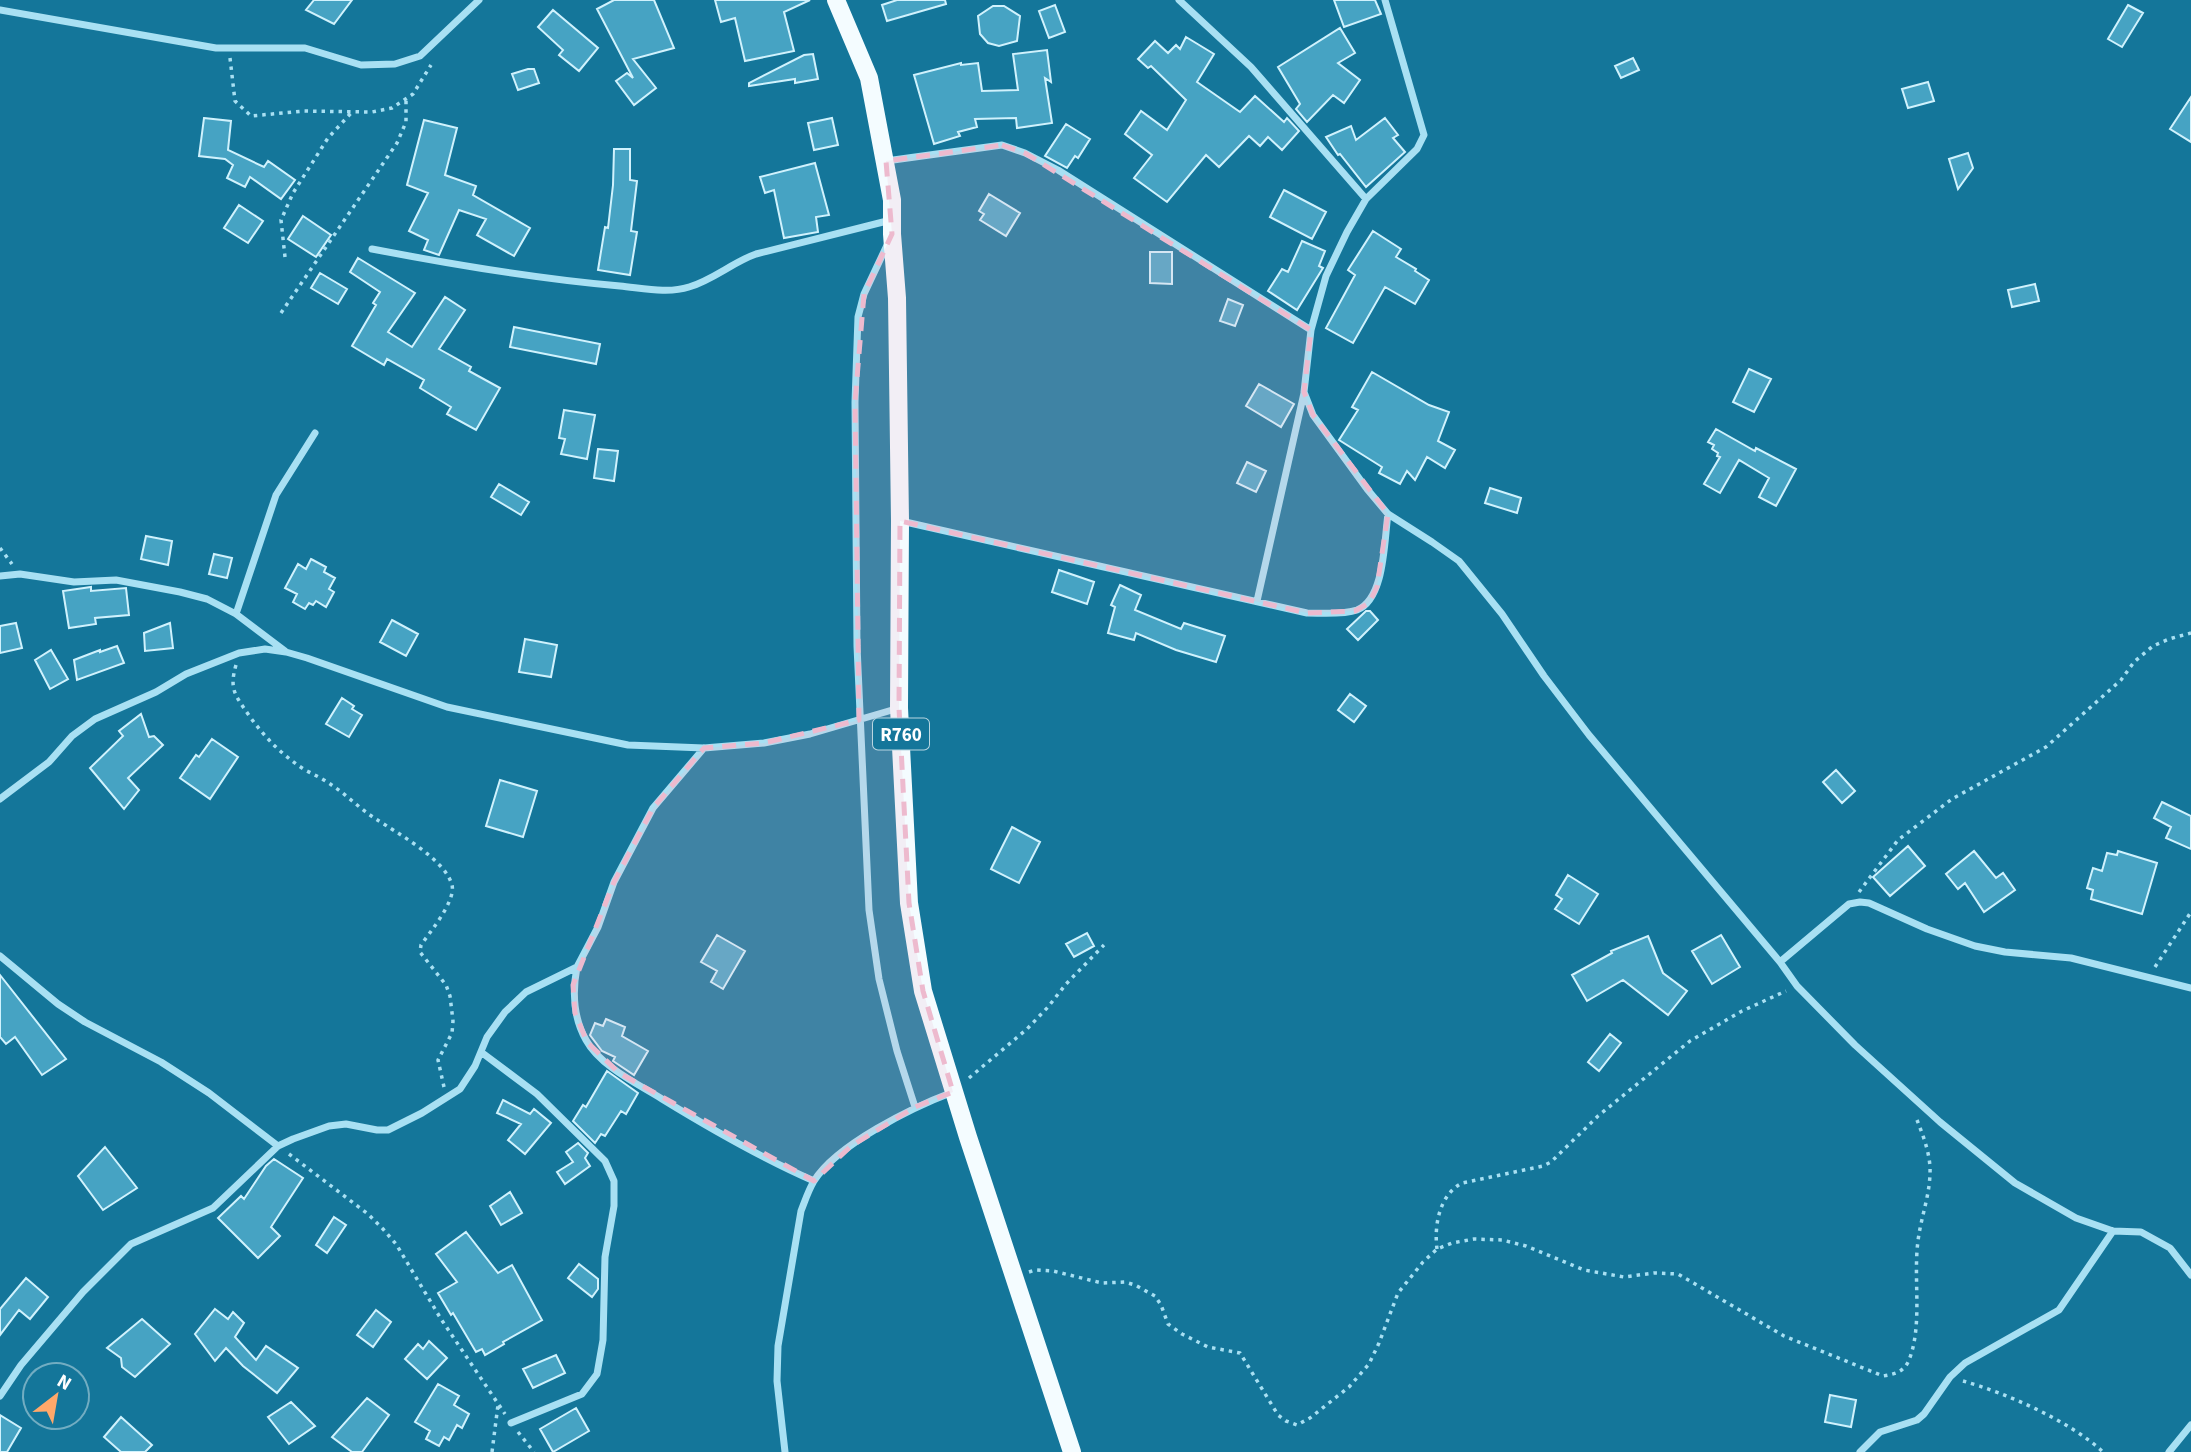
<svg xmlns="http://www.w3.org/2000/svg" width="2191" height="1452" viewBox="0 0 2191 1452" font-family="'Source Sans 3',sans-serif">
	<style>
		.building { fill: #46a3c3; stroke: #d0f2fd; stroke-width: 2 }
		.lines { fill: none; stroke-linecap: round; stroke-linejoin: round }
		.path { stroke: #a8e0f3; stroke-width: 3.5; stroke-dasharray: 3.5 5; stroke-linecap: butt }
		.street { stroke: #a8e0f3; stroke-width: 7 }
		.primary { stroke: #f4fcff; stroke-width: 18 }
		.marked { fill: #edbace; fill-opacity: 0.2; stroke: #edbace; stroke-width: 5; stroke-dasharray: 14 9; stroke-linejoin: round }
		.labels { text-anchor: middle; stroke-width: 7; stroke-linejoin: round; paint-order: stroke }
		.shield { fill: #14769a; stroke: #b8d6e1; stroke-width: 2 }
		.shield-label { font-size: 19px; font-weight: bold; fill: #fff }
	</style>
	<rect width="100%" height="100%" fill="#14769a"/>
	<path class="building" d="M314,0H352L334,24L306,10Z
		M614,0H654L674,48L633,59L656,88L634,105L616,81L627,73L633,78L597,9Z
		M715,0H810L784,12L794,51L745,61L735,18L721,22Z
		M897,0H945L946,4L887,21L882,5Z
		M1334,0H1375L1381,14L1344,27Z
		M1055,5L1065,32L1049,38L1039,11Z
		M2128,5L2143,13L2122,47L2108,39Z
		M993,6H1004L1020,16L1017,41L999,46L988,43L980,34L978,16Z
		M553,10L598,48L579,71L559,55L563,50L538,27Z
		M1340,28L1355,53L1338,63L1360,80L1344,103L1333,95L1307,122L1296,109L1300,104L1278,67Z
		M1186,37L1214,54L1197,82L1240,112L1255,96L1284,122L1287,118L1299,131L1282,150L1268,137L1260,146L1249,136L1219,167L1206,155L1167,202L1134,178L1152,155L1125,134L1141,111L1167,130L1186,100L1151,66L1148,68L1138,59L1155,41L1168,53L1176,45L1180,49Z
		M1047,50L1051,82L1045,78L1052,123L1017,128L1016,118L975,119L977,127L958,132L960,136L934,144L914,75L961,63V65L978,63L982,91L1018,90L1013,54Z
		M813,54L818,79L795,83V79L749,86V83L804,55Z
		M1633,58L1639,70L1621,78L1615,66Z
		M528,69H534L539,83L518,90L512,74Z
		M1928,82L1934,101L1908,108L1902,89Z
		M2191,97V142L2170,129Z
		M204,118L231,121L228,150L264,167L268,161L295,180L281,199L250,177L245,187L227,178L233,165L225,159L199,156Z
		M832,118L838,145L814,150L808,123Z
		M1385,118L1398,135L1393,138L1405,152L1366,187L1340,154L1338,155L1326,137L1351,126L1356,140Z
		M424,120L457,128L445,175L476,186L473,195L530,228L514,256L477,235L486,219L459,210L439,255L424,250L428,240L409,231L428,193L407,185Z
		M1066,124L1090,139L1078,158L1075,156L1067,168L1045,156Z
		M614,149H630V180L637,181L631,231L637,232L630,275L598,270L605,227L608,228L613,185Z
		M1968,153L1973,168L1958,189L1949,159Z
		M815,163L829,215L816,217L818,232L784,238L774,190L765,193L760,177Z
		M1284,190L1326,212L1312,239L1270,217Z
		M989,194L1020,213L1006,236L980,220L984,214L979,211Z
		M239,205L263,221L248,243L224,228Z
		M303,216L331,235L316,257L288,239Z
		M1373,231L1401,249L1396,257L1416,269L1415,271L1429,280L1415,304L1385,287L1353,343L1326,328L1355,275L1348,270Z
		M1302,241L1325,251L1319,266L1323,268L1297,310L1268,291L1282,269L1288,272Z
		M1150,252H1172V284L1150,283Z
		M358,258L415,293L388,332L412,347L445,297L465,310L439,349L471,367L469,371L500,388L476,430L447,414L451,407L420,388L424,380L387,359L384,365L352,346L376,305L373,303L380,292L350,272Z
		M320,273L347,289L338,304L311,288Z
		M2035,284L2039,301L2012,307L2008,290Z
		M1228,299L1243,305L1235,326L1220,321Z
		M514,327L600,344L596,364L510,347Z
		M1749,369L1771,379L1754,412L1733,402Z
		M1372,372L1429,405L1449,412L1438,441L1455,450L1445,468L1427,457L1415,480L1407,471L1400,484L1379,473L1382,467L1339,440L1358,410L1352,407Z
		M1259,384L1294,404L1281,427L1246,406Z
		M564,410L595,415L587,459L561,454L565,439L559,438Z
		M1716,429L1755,451L1756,448L1796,469L1776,506L1759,497L1769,478L1739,460L1720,493L1704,484L1720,457L1717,456L1718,453L1712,449L1714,445L1708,442Z
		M598,449L618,451L614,481L594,478Z
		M1247,462L1266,471L1256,492L1237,483Z
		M499,484L529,502L521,515L491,497Z
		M1490,488L1521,498L1517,513L1485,503Z
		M146,536L172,541L168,565L141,559Z
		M214,554L232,558L227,578L209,574Z
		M311,559L326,567L324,572L335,578L329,589L334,592L326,607L316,601L313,605L309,603L305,609L293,602L297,594L285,588L298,564L306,569Z
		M1059,570L1094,582L1087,604L1052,592Z
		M1120,585L1141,595L1135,610L1181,629L1184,623L1225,636L1216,662L1176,650L1136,633L1134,640L1108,633L1115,607L1111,605Z
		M91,587V591L126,588L129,615L95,618L96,624L69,628L63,591Z
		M1366,611H1370L1378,620L1358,640L1347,629Z
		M392,620L418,634L406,656L380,642Z
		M16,623L22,648L0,653V626Z
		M170,623L173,648L145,651L144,633Z
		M525,639L557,645L551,677L519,672Z
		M117,646L124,663L77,680L74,660L100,650V652Z
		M51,650L68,679L50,689L35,660Z
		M1350,694L1366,706L1354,722L1338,710Z
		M342,698L354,706L352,709L362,715L349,737L326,724Z
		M141,714L149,737L154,736L163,745L128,778L139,790L124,809L90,768L123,736L119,731Z
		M212,739L238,757L210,799L180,778L196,755L199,757Z
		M1836,770L1855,791L1842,803L1823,782Z
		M500,780L537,791L523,837L486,826Z
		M2162,802L2191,816V849L2166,838L2171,827L2154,818Z
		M1012,827L1040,842L1019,883L991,869Z
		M1908,846L1925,866L1890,896L1873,877Z
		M1974,851L1996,878L2003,873L2015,890L1984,912L1965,883L1958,889L1946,874Z
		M2118,851L2157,863L2142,914L2091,899L2093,890L2087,888L2093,868L2102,871L2107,853L2117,855Z
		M1568,875L1598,894L1579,924L1555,909L1562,899L1556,895Z
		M1087,933L1094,946L1074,957L1066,944Z
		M717,935L745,951L723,989L711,982L717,971L701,962Z
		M1721,935L1740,967L1712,984L1692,951Z
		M1648,936L1663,973L1687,991L1668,1015L1623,980L1587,1001L1572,975L1612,953L1611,951Z
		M0,975L66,1059L42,1075L15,1037L6,1044L0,1037Z
		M606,1019L625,1027L622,1036L648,1051L634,1075L613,1061L615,1057L602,1051L590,1035L595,1023L603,1026Z
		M1610,1034L1621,1043L1599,1071L1588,1062Z
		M607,1071L638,1093L626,1114L621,1111L605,1136L601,1134L595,1143L573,1121L583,1105L586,1107Z
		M503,1100L530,1114L534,1109L551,1123L525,1154L508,1140L521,1124L497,1113Z
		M578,1143L588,1153L585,1158L590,1166L565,1184L557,1172L573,1162L566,1152Z
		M105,1147L137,1188L103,1210L78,1176Z
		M274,1159L303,1178L271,1227L280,1236L258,1258L218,1218L241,1196L244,1199L266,1166Z
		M510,1192L522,1213L501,1225L490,1206Z
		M334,1217L346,1225L327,1253L316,1245Z
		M466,1232L498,1273L512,1265L542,1320L503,1342L504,1344L485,1355L482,1349L476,1352L453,1313L451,1315L438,1293L457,1282L436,1254Z
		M579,1264L598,1279V1289L592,1297L568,1278Z
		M26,1278L48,1297L30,1319L19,1310L0,1335V1309Z
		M215,1309L228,1319L233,1312L244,1323L235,1337L256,1360L266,1346L298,1368L277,1393L243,1366L226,1348L215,1361L195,1334Z
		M376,1310L391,1322L373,1347L357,1335Z
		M142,1319L170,1344L135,1377L122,1367L121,1358L107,1348Z
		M429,1341L447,1358L427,1379L405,1359L418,1344L423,1349Z
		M556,1355L565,1373L533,1388L523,1369Z
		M438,1384L459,1396L454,1405L469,1414L462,1428L457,1425L449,1440L444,1437L439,1446L426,1439L430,1431L415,1422Z
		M1830,1395L1856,1400L1851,1427L1825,1422Z
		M367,1398L389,1415L362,1452H352L332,1437Z
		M291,1402L315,1426L289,1444L268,1417Z
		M576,1408L589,1431L553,1452L540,1429Z
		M0,1415L21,1428L7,1452H0Z
		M121,1417L152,1445L145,1452H121L104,1437Z"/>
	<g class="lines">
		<path class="path" d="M230,58L235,101L251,116L304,111L372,112L392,108L413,94L431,65
			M285,257L281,220L293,193L328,138L352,112
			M281,313L397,143L406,122V98
			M0,548L12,564
			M236,665C229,689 235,695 248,714C264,737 282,755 305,770C315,775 325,780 333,786C348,796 360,809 376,819C397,833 445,859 452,885C456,901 430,932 421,945L420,952L446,985L450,996L453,1021L452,1033L438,1060L444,1087
			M1859,892L1898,840L1952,799L2046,747L2121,680L2134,662L2153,646L2169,639L2191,633
			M2155,967L2191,912
			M969,1078L1027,1029L1048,1007L1066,984L1104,945
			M289,1154L368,1214L383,1229L396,1244L441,1319L505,1414
			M1437,1249C1434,1226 1439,1195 1462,1183L1543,1166L1551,1162L1598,1116L1690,1041L1742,1011L1786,991
			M1029,1272L1035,1270L1053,1271L1102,1283L1125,1282L1135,1285L1155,1296L1161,1305L1168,1324L1182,1334L1208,1347L1240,1353L1278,1415L1286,1421L1297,1425L1310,1418L1349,1387L1369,1364L1379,1343L1398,1293L1423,1262L1437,1249L1452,1243L1474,1239L1502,1240L1526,1246L1584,1270L1624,1277L1654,1273L1678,1274L1784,1336L1883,1376C1895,1374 1904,1372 1909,1360C1923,1325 1913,1278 1918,1241C1921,1216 1931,1193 1930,1167C1929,1151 1923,1135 1917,1120
			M1963,1381C2006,1393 2070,1421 2103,1452
			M518,1432L534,1452
			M492,1452L498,1405"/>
		<path class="street" d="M1179,0L1251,67L1366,199
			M1385,0L1424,135L1417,149L1366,199L1347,232L1326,276L1311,330L1304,392L1313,415L1367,489L1388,514L1432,542L1459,561L1502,614L1544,676L1589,735L1780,962L1797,986L1855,1045L1940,1122L2015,1183L2076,1218L2113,1231L2141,1232L2170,1248L2191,1275
			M0,10L216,48H305L361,65L395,64L420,56L479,0
			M886,161L1002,145L1025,153L1058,170L1311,330
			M889,241L864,294L858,317L855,402L857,646L869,910L879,979L897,1051L915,1107
			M372,249C455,265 537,279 620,286C642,288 668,294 689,287C713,280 733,262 756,254L891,220
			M901,521L1307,613C1322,613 1343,615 1357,610C1385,599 1384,541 1388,514
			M0,576L20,574L74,582L116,580L180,592L207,599L236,614L285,651
			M1257,601L1304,393
			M236,614L276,495L315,433
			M0,799L49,762L72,736L95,719L156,692L186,674L239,653L265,649L286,652L307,658L447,707L628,745L704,748L764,743L810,734L899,708
			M0,956L58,1004L85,1022L161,1062L209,1093L278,1146
			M1780,962L1849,904L1860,902L1869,903L1927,929L1975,946L2005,952L2071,958L2191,988
			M577,967C572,993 573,1017 586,1040C600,1066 638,1084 662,1099C711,1129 761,1158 814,1181
			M481,1052L537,1094L605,1161L614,1181V1206L605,1257L603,1340L597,1374L582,1394L511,1423
			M0,1396L21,1365L83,1292L131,1244L213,1208L278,1146L293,1139L329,1126L346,1124L377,1130H388L422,1113L460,1089L475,1066L487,1037L505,1012L526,992L577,967L598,927L614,882L653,808L704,748
			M785,1452L777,1381L778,1346L801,1211C805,1201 808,1191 814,1181C836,1145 913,1107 953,1092
			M1860,1452L1880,1432L1917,1420L1924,1414L1950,1377L1965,1363L2059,1310L2113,1231
			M2169,1452L2191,1425"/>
		<path class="primary" d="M836,0L869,78L892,200V234L897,298L900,521L899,708L909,903L923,991L968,1137L1072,1452"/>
	</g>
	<path class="marked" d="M1002,145L1025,153L1311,330L1304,392L1313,415L1388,514L1377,587L1369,603L1355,611L1307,613L900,521L899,708L909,903L923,991L953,1092L915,1107L851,1146L814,1181L619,1073L587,1042L575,1013L573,985L614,882L653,808L704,748L764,743L859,720L855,402L864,294L892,234L886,161Z"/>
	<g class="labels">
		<rect class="shield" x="873" y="718.5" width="56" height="31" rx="5"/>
		<g class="shield-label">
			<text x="901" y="741">R760</text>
		</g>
	</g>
	<g transform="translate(56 1396) rotate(31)"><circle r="33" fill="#14769a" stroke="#72adc2" stroke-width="2"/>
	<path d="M0-5L12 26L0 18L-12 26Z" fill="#ffa86a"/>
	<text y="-10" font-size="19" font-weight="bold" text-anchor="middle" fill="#ffffff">N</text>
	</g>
</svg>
